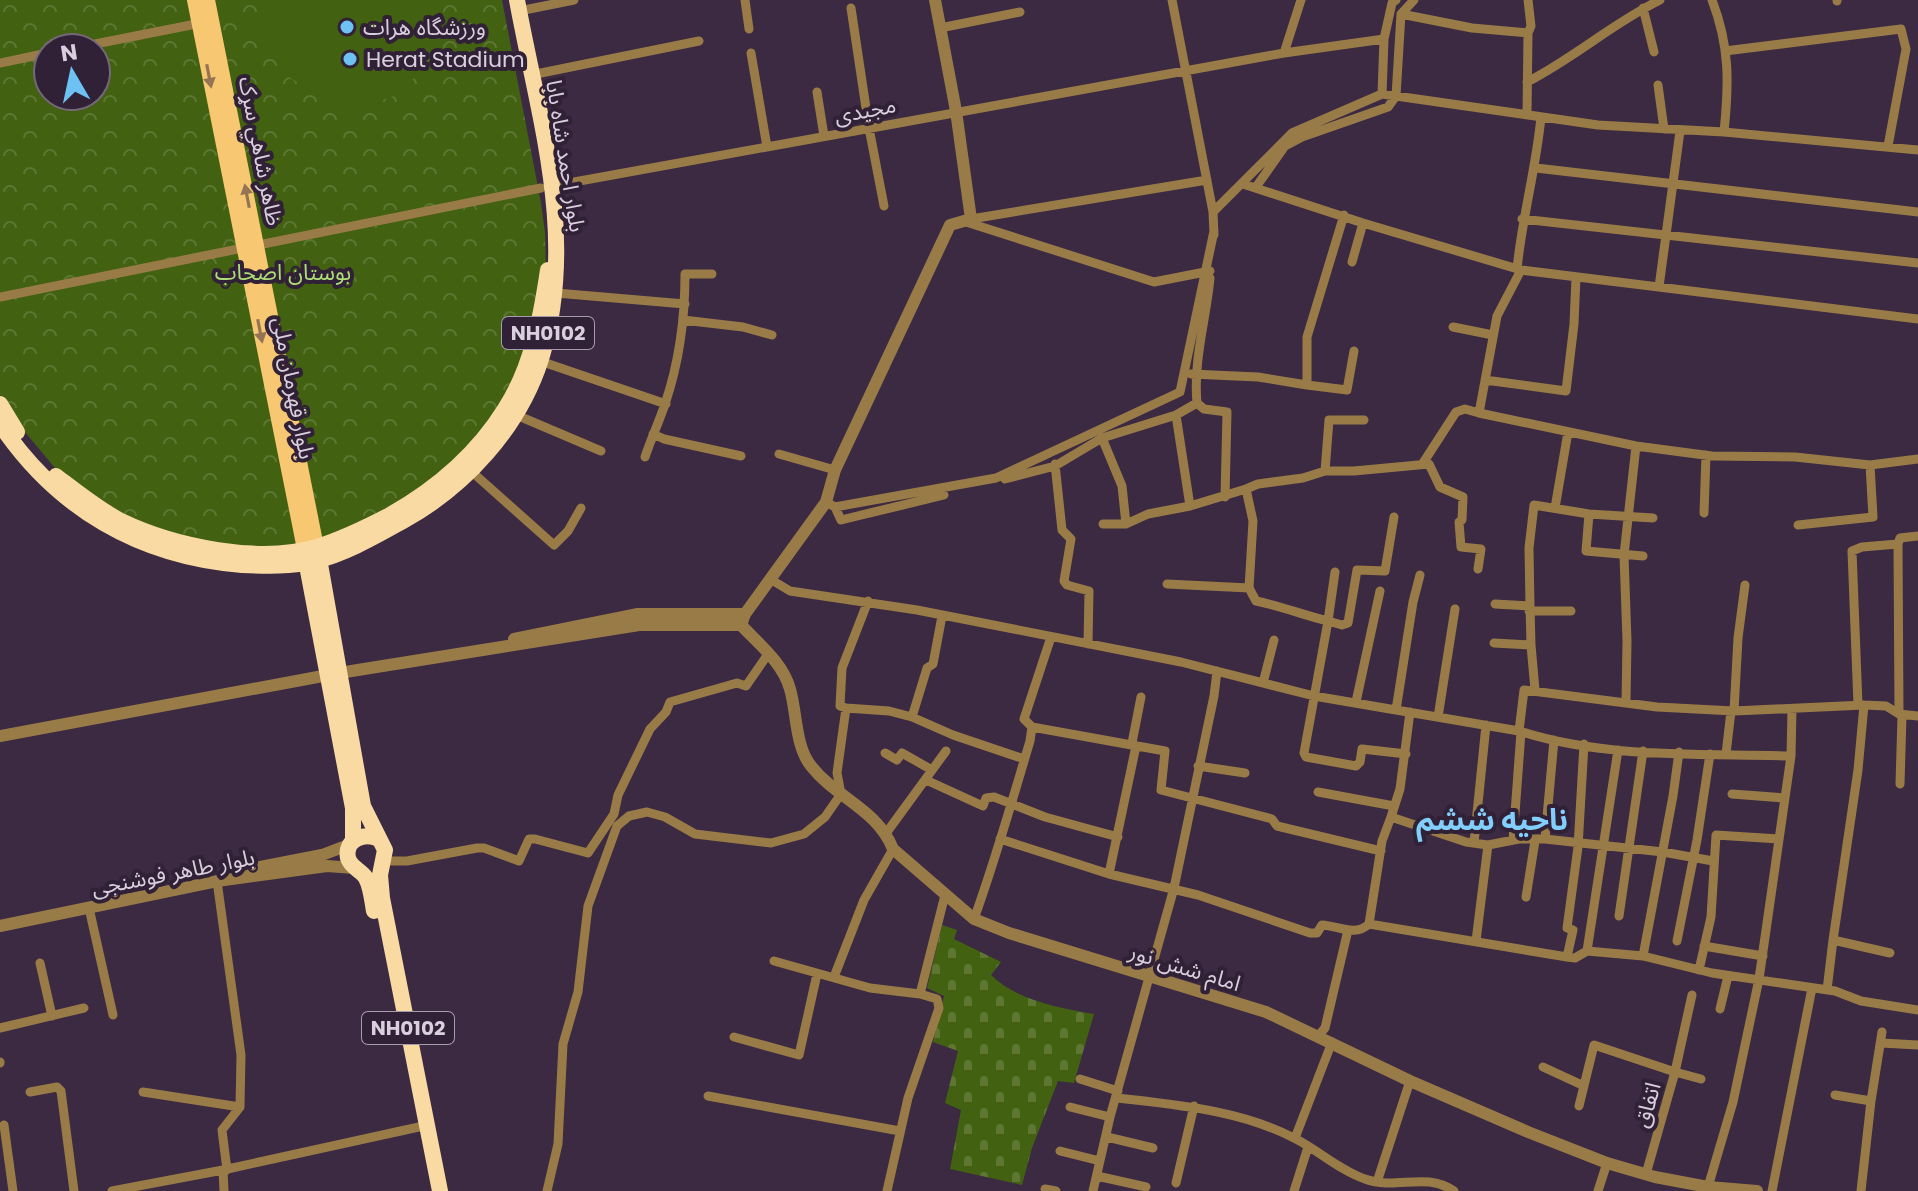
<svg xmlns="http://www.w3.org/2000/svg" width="1918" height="1191" viewBox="0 0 1918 1191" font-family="Poppins,'Noto Sans Arabic',sans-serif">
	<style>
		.cemetery { fill: url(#cemetery-stones) }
		.park { fill: url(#park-crowns); fill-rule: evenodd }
		.pitch { fill: #426111 }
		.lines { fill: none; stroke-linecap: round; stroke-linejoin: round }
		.minor { stroke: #997b48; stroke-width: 9 }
		.tertiary { stroke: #997b48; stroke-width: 12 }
		.primary { stroke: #f7c771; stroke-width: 14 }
		.trunk { stroke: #f9daa3; stroke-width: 16 }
		.oneway { fill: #947454 }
		.poi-dot { fill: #6ec2f3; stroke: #312137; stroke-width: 3 }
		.labels { text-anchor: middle; stroke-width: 8; stroke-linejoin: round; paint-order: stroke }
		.shield { fill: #312137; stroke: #a79bac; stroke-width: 2 }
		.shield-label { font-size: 20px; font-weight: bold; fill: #dacfde }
		.poi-label { font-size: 22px; fill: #dacfde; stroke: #312137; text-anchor: start }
		.street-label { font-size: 22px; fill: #dacfde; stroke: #312137 }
		.park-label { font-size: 22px; fill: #aede76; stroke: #312137 }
		.district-label { font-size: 30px; font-weight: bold; fill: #82cffd; stroke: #312137 }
	</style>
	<defs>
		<pattern id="cemetery-stones" width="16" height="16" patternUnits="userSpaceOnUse" patternTransform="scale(2)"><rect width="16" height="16" fill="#426111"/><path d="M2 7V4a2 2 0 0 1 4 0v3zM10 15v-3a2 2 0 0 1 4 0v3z" fill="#5d7733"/></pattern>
		<pattern id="park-crowns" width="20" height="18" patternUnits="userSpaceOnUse" patternTransform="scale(2)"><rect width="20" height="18" fill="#426111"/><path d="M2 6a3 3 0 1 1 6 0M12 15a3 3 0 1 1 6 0" fill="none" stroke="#5d7733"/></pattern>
	</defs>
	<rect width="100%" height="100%" fill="#3b2a41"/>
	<path class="cemetery" d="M942,925L957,930L954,939L1001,962L991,975C1016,1000 1060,1008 1094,1014L1074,1083L1058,1081L1032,1148L1022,1185L950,1169L961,1110L945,1103L958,1051L933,1042L944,996L927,988Z"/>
	<path class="park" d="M0,0H502L541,203L545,232L546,267L514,388L471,448L420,493L326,538L295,546L255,547L202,541L158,529L120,512L55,468L25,432L0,395ZM48,48H96V96H48Z"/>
	<path class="pitch" d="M256,0H427L431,45L416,76L394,96L366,105L326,100L284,74L264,36Z"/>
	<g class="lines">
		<path class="minor" d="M745,0L749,29
			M1172,0L1213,212L1214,235
			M1712,0C1730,47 1729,83 1724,132
			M1837,0V1
			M851,8L869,128L884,206
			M1643,8L1654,52
			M519,11L574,0
			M1401,14L1472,28L1528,33L1531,26L1528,0
			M940,28L1020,12
			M75,48L201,23
			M1725,51L1901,29L1906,49L1888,146
			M751,53L767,147
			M1284,53L1301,0
			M0,63L48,53
			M531,75L699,41
			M1527,82C1574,58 1613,23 1660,0
			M1658,85L1664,129
			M817,92L824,136
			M1382,94L1384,39L1392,3L1396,0
			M1527,115L1528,33
			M1536,168L1918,212
			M1243,184L1363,223L1521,270L1497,316L1479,413L1465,409L1456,412L1423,463
			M552,186L1284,53L1384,39
			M1256,187L1285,146L1302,137L1388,107L1396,96L1401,14L1414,0
			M1213,212L1292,133L1382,94L1598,125L1724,132L1918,150
			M1344,215L1307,337V385L1347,390L1354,351
			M971,219L1207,180
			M1522,219L1918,263
			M966,222L1154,282L1210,271
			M1352,262L1363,223
			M1517,269C1522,218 1536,169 1541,117
			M1521,270L1918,319
			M1210,278C1206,320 1193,361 1197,403L1204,409L1227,412L1225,497
			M1659,287L1680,131
			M556,293L685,304
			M0,297L541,188
			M683,320L743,327L772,335
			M1453,327L1493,335
			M540,361L666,404
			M1191,374L1258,377L1307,385
			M1485,380L1566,391L1574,324L1576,277
			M1479,413L1636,446L1712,456L1795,457L1870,465L1918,459
			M514,414L601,451
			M653,434L664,439L741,456
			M1102,438L1122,486L1126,524
			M779,454L835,470
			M645,457C651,439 659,422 665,404C679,363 685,317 685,274H712
			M1055,464L1062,530L1071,539L1064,581L1067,585L1089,591L1088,644
			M471,471L554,545L568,531L581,508
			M1325,471L1329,420H1364
			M1005,479L1055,466L1102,438L1176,415L1197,403
			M1246,489L1258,484L1303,478L1325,471H1354L1429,464L1440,487L1463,497L1462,520L1459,522L1461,547L1481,549L1478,569
			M826,502L835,507L996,478L1180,392L1214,231
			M1190,506L1246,489L1253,521L1249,588L1256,601C1281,606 1303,615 1328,621L1335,572
			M835,507L841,520L944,495
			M1555,508L1568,432
			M1704,513L1706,455
			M1589,514L1586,551L1643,556
			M1394,517L1385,571L1357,570L1348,623L1342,625L1328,621L1304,753L1306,757L1356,766L1360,762L1362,749L1406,754
			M1103,524H1126L1148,514L1190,506L1176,415
			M1798,525L1873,517L1870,465
			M1898,544L1899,714L1902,716L1900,784
			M770,579L790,591L917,610L1181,662L1314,696L1519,731L1524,690L1657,707L1734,711L1864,705L1886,706L1899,714L1918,716
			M1167,584L1249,588
			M1495,604L1530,606L1531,645
			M1530,606L1529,548L1534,505L1589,514L1653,518
			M1529,611H1571
			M1494,643L1531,645L1535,690
			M1263,683L1274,640
			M1356,702L1380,591
			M1626,702L1627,641L1624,555L1636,446
			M1858,705L1852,551L1862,547L1898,544L1900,538L1918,536
			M846,708L889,711L912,717L953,735L1024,759
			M1396,710L1413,602L1420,575
			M1734,711L1738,638L1745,585
			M1410,712L1400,789L1391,817L1466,842L1488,845L1519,839H1545L1663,852L1713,861
			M912,717L927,668L933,664L942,616
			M1438,717L1455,609
			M1032,727L1165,751L1161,790L1272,819L1277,826L1381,851
			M1519,731C1605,759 1701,753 1791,756
			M1584,744L1578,847L1567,928L1573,930L1567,957L1575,958L1587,951L1643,956L1712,973L1835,991L1861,1001L1918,1010
			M885,753L897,760L902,753L932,770
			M1726,754L1731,711
			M1198,766L1245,773
			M926,780L983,806L986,798L994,797L1045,817L1118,837
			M1318,792L1394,806
			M1732,794L1785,798
			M887,832L946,751
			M1000,839L1109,874L1198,895L1310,933H1317L1322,925C1339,926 1355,937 1369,924L1567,957
			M1545,839L1554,740
			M1513,840L1521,732
			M1474,843L1486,725
			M384,861H407L477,848H484L519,861L529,839H535L588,853L614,814L618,795L650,729L666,712L670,702L737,683L746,686L768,654
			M1109,874L1136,746L1132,743L1141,697
			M217,881L241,1055L240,1107L222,1130L227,1170
			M1526,897L1535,841
			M89,908L113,1015
			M1619,916L1643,751
			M974,919C995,861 1012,801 1030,741L1032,727L1024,719L1051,637
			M1369,924L1382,841L1391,817
			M1833,940L1858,770L1864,705
			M1476,941L1488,845
			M1677,941L1697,840L1710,754
			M1704,946L1763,956
			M1587,951L1618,750
			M1643,956L1673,796L1679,752
			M774,961L870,988L920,994
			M40,963L52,1016
			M1699,970L1711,917L1716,835L1779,839
			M834,977L864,900L893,849
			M1827,990L1833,940L1890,953
			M1720,1009L1728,976
			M0,1028L84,1008
			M1318,1036L1325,1028L1348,930
			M734,1037L799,1055L817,974
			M1881,1043L1918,1045
			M0,1062V1063
			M1543,1067L1582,1085
			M1080,1079L1118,1091
			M30,1092L57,1087L61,1091L74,1191
			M143,1092L240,1107
			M1835,1095L1871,1101L1861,1191
			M708,1096L900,1131
			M1117,1098C1177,1105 1241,1110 1296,1139C1319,1151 1341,1171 1365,1179C1397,1191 1424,1171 1454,1191
			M1871,1101L1882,1032
			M1579,1106L1594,1045L1675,1072L1692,995
			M1070,1107L1110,1117
			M4,1125L13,1191
			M1107,1137L1153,1148
			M1295,1138L1332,1042
			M1060,1151L1100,1161
			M223,1170L224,1191
			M1646,1174L1675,1072L1701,1079
			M1097,1176L1146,1187
			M1377,1182L1410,1081
			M1176,1183L1194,1106
			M1708,1187L1733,1102L1759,979L1791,756L1792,709
			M1045,1189L1056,1191
			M112,1191L223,1170L428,1125
			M547,1191L558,1144L563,1044L578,992L588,906L617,826L629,816L647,812L665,817L695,834L771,843L804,834L825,817L841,794L837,773L846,708L840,706L842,668L868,601
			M887,1191L908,1098L939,1008L937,999L920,994L945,895
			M1093,1191L1110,1117L1174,888L1214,696L1217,671
			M1294,1191L1308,1147
			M1598,1191L1607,1163
			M1772,1191L1812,988"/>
		<path class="tertiary" d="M935,0L956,111L971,219L950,225L835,470L826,502L745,614L741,625C759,644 783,663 790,689C797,713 795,746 811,766C836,798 877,809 893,849L974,919L1009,933L1266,1012L1410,1081L1528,1132L1607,1163L1655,1177L1708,1187L1757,1191
			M514,639L638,614H745
			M0,736L339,673L639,625H741
			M249,869L322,855L351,844
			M0,926L217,881L327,866L354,868"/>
		<path class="primary" d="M194,0L304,549
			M208,0L317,547"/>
		<path class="trunk" d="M0,404L17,432
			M0,424C57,509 140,557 242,565C265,566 292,567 315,561C345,554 376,536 403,521C465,487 519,428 541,359C578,238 539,120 517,0
			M56,476C77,492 98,509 121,521C175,547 260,564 317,547C342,539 367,527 390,515C436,489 477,454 505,409C532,367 541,317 548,270
			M318,553L363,806L385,850L380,875L382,898L440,1191
			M305,555L353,808V841
			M374,911C372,900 371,887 366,878C361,870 351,868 348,858C344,839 365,832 379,839"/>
	</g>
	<defs><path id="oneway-solid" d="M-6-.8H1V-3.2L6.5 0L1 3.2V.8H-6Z" transform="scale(2)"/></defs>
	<g class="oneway">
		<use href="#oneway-solid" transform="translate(209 76) rotate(79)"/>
		<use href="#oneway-solid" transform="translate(247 196) rotate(-101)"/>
		<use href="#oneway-solid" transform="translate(260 331) rotate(79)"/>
	</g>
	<g class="poi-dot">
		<circle cx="347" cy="27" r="8"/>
		<circle cx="350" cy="59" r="8"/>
	</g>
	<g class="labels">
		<g class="shield">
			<rect x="502" y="317" width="92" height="32" rx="6"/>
			<rect x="362" y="1012" width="92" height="32" rx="6"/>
		</g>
		<g class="shield-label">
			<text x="548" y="340">NH0102</text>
			<text x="408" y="1035">NH0102</text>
		</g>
		<g class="poi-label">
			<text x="363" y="35">ورزشگاه هرات</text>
			<text x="366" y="67">Herat Stadium</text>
		</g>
		<g class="street-label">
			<text transform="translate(865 110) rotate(-11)" y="8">مجیدی</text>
			<text transform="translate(261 151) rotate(79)" y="8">ظاهر شاهي سړک</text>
			<text transform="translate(566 156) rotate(81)" y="8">بلوار احمد شاه بابا</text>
			<text transform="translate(294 388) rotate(79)" y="8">بلوار قهرمان ملی</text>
			<text transform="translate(173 872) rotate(-11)" y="8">بلوار طاهر فوشنجی</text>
			<text transform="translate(1185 967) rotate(17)" y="8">امام شش نور</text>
			<text transform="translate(1647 1105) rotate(-74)" y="8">اتفاق</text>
		</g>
		<g class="park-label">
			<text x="283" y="280">بوستان اصحاب</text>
		</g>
		<g class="district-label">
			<text x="1492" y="830">ناحیه ششم</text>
		</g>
	</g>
	<g transform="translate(72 72) rotate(351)"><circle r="38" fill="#312137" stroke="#75677a" stroke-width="2"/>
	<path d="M0-6L14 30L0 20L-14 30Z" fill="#6ec2f3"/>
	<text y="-12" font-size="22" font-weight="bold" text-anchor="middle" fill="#dacfde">N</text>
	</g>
</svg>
